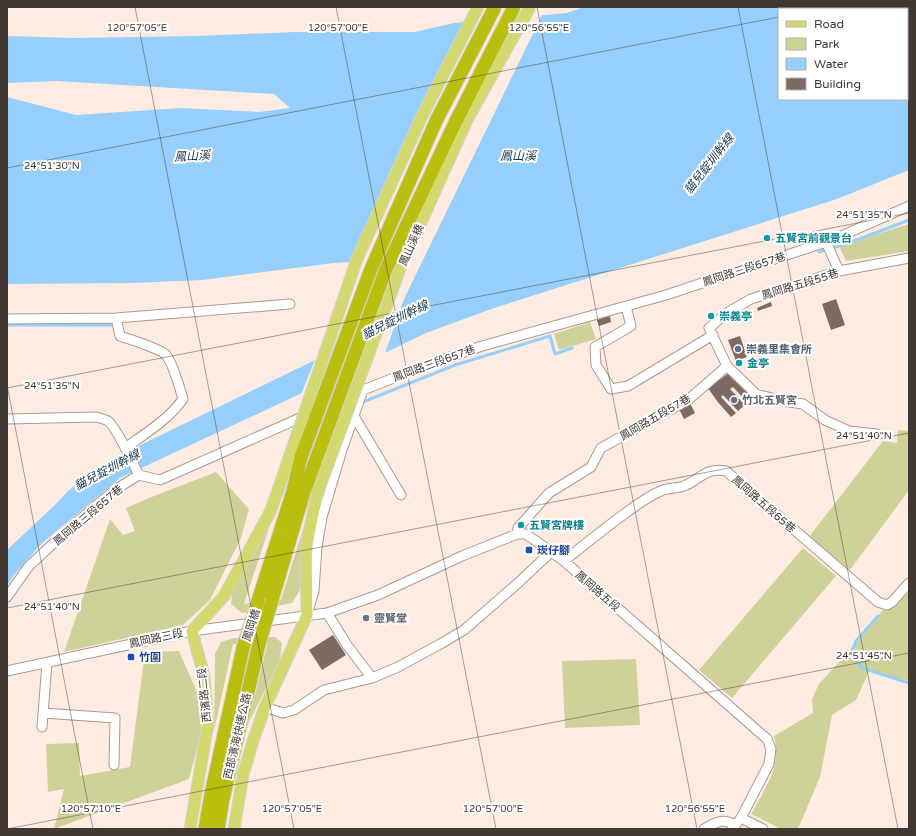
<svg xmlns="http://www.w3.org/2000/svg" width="916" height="836" viewBox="0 0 916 836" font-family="'Varela Round','Noto Sans TC',sans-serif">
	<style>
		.green { fill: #ced298 }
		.water { fill: #96cffb; fill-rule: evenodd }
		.pier { fill: #feece3 }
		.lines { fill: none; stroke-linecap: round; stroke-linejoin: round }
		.stream { stroke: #96cffb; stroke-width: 3 }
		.building { fill: #7d6a60 }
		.minor-casing { stroke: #ad988d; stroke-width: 11 }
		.major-casing { stroke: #d5d3d2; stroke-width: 13 }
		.highway-casing { stroke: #d5d3d2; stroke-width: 15 }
		.minor { stroke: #fff; stroke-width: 9 }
		.major { stroke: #d4d96f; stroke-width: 11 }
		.highway { stroke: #b8bf0f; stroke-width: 13 }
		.major-bridge-casing { stroke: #d5d3d2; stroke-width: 13; stroke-linecap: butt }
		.highway-bridge-casing { stroke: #d5d3d2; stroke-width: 15; stroke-linecap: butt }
		.major-bridge { stroke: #d4d96f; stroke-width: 11 }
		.highway-bridge { stroke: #b8bf0f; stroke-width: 13 }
		.ticks { fill: none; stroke: #413834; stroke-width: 1; stroke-opacity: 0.45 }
		.culture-dot { fill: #0f9aa8; stroke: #fff; stroke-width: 1.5 }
		.service-dot { fill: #5c6f8a; stroke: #fff; stroke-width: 1.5 }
		.worship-dot { fill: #6b7280; stroke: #fff; stroke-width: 1.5 }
		.transit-dot { fill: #1a4fb4; stroke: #fff; stroke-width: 1.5 }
		.labels { text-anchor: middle; stroke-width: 4; stroke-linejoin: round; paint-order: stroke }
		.culture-label { font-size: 11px; font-weight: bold; fill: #0d838f; stroke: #fff; text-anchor: start }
		.street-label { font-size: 11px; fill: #413834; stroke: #fff }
		.service-label { font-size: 11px; font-weight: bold; fill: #4e5e75; stroke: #fff; text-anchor: start }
		.worship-label { font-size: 11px; font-weight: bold; fill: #5b616d; stroke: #fff; text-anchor: start }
		.transit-label { font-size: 11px; font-weight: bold; fill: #164399; stroke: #fff; text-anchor: start }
		.water-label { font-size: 12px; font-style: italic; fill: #14344a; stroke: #fff }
		.ticks-label { font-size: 10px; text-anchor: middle; fill: #413834; stroke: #fff; stroke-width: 4; stroke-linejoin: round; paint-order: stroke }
	</style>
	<rect width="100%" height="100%" fill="#feece3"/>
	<path class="green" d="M909,224V251L846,261L839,246Z
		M590,322L596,339L559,350L554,334Z
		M898,430L909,431V490L850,570L809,537L883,441L897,443Z
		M216,472L249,509L241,538L210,600L183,625L64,652L110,519L123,535L135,531L126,508L149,498Z
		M309,509L300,557V590L292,603L242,613L231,604L232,592L272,519L244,604L281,600Z
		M803,548L836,576L732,698L699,670Z
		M909,593V681L869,671L856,700L832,715L820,777L798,829H781L751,814C765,788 782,767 774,736L813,713L812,699L819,684L858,641L881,612Z
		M275,637L282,643L280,660L247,726L268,642L233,644L214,731L215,654L221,642L234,638Z
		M179,651L200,699L201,734L189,779L54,829L64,789L48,792L46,744L79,743L80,776L130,767L145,652Z
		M636,659L640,725L565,728L562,661Z"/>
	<path class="water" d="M584,7H909V170L837,199L494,308L426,333L300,394L120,478L41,544L15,574L7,585V550L57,503L68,491L89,474L122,454L395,321L421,257L334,263L202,280L133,283L7,284V97L76,115L182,108L259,112L290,108L274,94L57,81L7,83V36L75,38L196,36L295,32H415L454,23L567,13ZM779,9H907V99H779Z"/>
	<path class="pier" d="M543,13L404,299L384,356L300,397L316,357L394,320L418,259L353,264L386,180L465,20Z"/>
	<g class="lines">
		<path class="stream" d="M819,252L846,244L909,220
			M7,325H111
			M363,402L455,365L550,336L555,354L572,348
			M878,616L856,641L853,649L856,661L862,668L909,683"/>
	</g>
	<path class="building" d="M836,299L845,325L831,330L822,304Z
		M771,302L772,306L758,311L757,308Z
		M707.5 316a3.5 3.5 0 1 1 7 0a3.5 3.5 0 1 1-7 0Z
		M610,316L611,322L599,326L597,320Z
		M740,336L747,357L736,361L728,340Z
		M729,373L752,398L747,402L733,387L730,389L745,405L738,411L723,395L721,397L736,413L731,417L717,401L708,388Z
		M690,403L695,413L684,419L679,409Z
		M333,635L346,655L322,670L309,650Z"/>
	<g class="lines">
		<g class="minor-casing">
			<path id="minor" d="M826,242L839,271
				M626,306L631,326L595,347L596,365L611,389L628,386L713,335
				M116,318L120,336C131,340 159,348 166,355C173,363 180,389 183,399C169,419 145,434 125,448
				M7,319L116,318L290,304
				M354,416L401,495
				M7,419L96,417C100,418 104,419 108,421C117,428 133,464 139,475
				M877,434L849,431L825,420L803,404L783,401L756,394L727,366L709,328L727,313L751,299L839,271L909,258
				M517,534L518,528L549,493L591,467L601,448L688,400L727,366
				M564,561C585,544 605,528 627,512C638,504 650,495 663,490C670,488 678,488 684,486C701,479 706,467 726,471L878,602L887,605L892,602L909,583
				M7,597L29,566L71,527L116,489L139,475L160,480L363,390L419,368L482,346L666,295L832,240L909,206
				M309,608L314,591L317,547L322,517L342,450L363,390
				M327,613L347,645L372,678
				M7,671L192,631L327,613L378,595L462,556L517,534H526L564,561L767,739L771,749L769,764L741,818L732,829
				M265,707L283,713L294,710L324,690L372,678L398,667L442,643L464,630L518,583L552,551
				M43,713L115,718L114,765
				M42,727L47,663
				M741,818L763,829
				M704,829C716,822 722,818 735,825"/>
		</g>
		<g class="major-casing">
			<path id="major" d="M190,829L208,724L204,676L192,631L224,596L270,512L278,490
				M234,829L243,775L253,741L265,707L307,615L306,548L317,494"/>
		</g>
		<g class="highway-casing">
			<path id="highway" d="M272,600L304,492
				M258,601L293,491
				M205,829L211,794L243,648
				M218,829L223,799L259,644"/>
		</g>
		<use href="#minor" class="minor"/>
		<use href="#major" class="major"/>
		<use href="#highway" class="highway"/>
		<g class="major-bridge-casing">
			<path id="major-bridge" d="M278,490L357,259L423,114L478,7
				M317,494L400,269L468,118L530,7"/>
		</g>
		<g class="highway-bridge-casing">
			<path id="highway-bridge" d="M293,491L301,457L371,269L436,121L495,7
				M304,492L386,269L455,123L514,7
				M259,644L272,600
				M243,648L258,601"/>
		</g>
		<use href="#major-bridge" class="major-bridge"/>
		<use href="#highway-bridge" class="highway-bridge"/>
	</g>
	<path class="ticks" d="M135,7L294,829M336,7L496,829M537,7L697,829M738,7L898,829M822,9L833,7M7,168L779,17M7,385L93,829M7,388L909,213M7,608L909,433M7,829L909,653"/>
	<g class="culture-dot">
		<circle cx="767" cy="238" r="4"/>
		<circle cx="711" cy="316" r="4"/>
		<circle cx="739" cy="363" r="4"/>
		<circle cx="521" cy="525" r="4"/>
	</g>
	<circle class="service-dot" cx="738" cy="349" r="4"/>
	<g class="worship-dot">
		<circle cx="734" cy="400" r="4"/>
		<circle cx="366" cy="618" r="4"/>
	</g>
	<g class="transit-dot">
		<rect x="525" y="546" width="8" height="8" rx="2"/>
		<rect x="127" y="653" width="8" height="8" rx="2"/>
	</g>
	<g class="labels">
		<g class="culture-label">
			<text x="775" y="242">五賢宮前觀景台</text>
			<text x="719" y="320">崇義亭</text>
			<text x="747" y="367">金亭</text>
			<text x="529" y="529">五賢宮牌樓</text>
		</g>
		<g class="street-label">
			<text transform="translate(411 245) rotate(-66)" y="4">鳳山溪橋</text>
			<text transform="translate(744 269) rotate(-18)" y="4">鳳岡路三段657巷</text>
			<text transform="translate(800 284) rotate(-17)" y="4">鳳岡路五段55巷</text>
			<text transform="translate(434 363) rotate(-20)" y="4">鳳岡路三段657巷</text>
			<text transform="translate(655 417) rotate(-30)" y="4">鳳岡路五段57巷</text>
			<text transform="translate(764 504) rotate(41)" y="4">鳳岡路五段65巷</text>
			<text transform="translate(88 515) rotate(-40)" y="4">鳳岡路三段657巷</text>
			<text transform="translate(598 591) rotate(41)" y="4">鳳岡路五段</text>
			<text transform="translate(251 625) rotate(-72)" y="4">鳳岡橋</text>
			<text transform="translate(156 638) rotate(-12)" y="4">鳳岡路三段</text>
			<text transform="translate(204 695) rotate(-96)" y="4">西濱路二段</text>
			<text transform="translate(237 736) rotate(-77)" y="4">西部濱海快速公路</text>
		</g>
		<g class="service-label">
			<text x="746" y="353">崇義里集會所</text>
		</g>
		<g class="worship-label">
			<text x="742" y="404">竹北五賢宮</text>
			<text x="374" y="622">靈賢堂</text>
		</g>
		<g class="transit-label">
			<text x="537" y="554">崁仔腳</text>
			<text x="139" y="661">竹圍</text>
		</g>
		<g class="water-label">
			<text transform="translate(192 156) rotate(-3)" y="4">鳳山溪</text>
			<text x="518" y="160">鳳山溪</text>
			<text transform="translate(709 164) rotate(-52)" y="4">貓兒錠圳幹線</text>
			<text transform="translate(395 320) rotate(-26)" y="4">貓兒錠圳幹線</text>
			<text transform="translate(107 470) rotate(-28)" y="4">貓兒錠圳幹線</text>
		</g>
	</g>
	<g class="ticks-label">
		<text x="137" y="31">120°57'05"E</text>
		<text x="338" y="31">120°57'00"E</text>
		<text x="539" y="31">120°56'55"E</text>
		<text x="52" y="169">24°51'30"N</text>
		<text x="864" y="218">24°51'35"N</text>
		<text x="52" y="389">24°51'35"N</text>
		<text x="864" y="439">24°51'40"N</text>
		<text x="52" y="610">24°51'40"N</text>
		<text x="864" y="659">24°51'45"N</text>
		<text x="91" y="812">120°57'10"E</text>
		<text x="292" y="812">120°57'05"E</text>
		<text x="493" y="812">120°57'00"E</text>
		<text x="695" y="812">120°56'55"E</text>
	</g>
	<rect width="916" height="836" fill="none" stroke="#413834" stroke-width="16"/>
	<rect x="778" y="8" width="130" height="92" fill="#ffffff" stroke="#b3afae"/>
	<rect x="786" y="21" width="20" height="6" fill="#d4d96f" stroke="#b3afae"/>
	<text x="814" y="28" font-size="12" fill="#413834">Road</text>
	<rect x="786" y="38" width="20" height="12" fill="#ced298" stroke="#b3afae"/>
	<text x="814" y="48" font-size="12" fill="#413834">Park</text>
	<rect x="786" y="58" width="20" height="12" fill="#96cffb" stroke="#b3afae"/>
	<text x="814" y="68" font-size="12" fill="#413834">Water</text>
	<rect x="786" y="78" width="20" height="12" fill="#7d6a60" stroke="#b3afae"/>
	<text x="814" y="88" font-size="12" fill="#413834">Building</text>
</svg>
